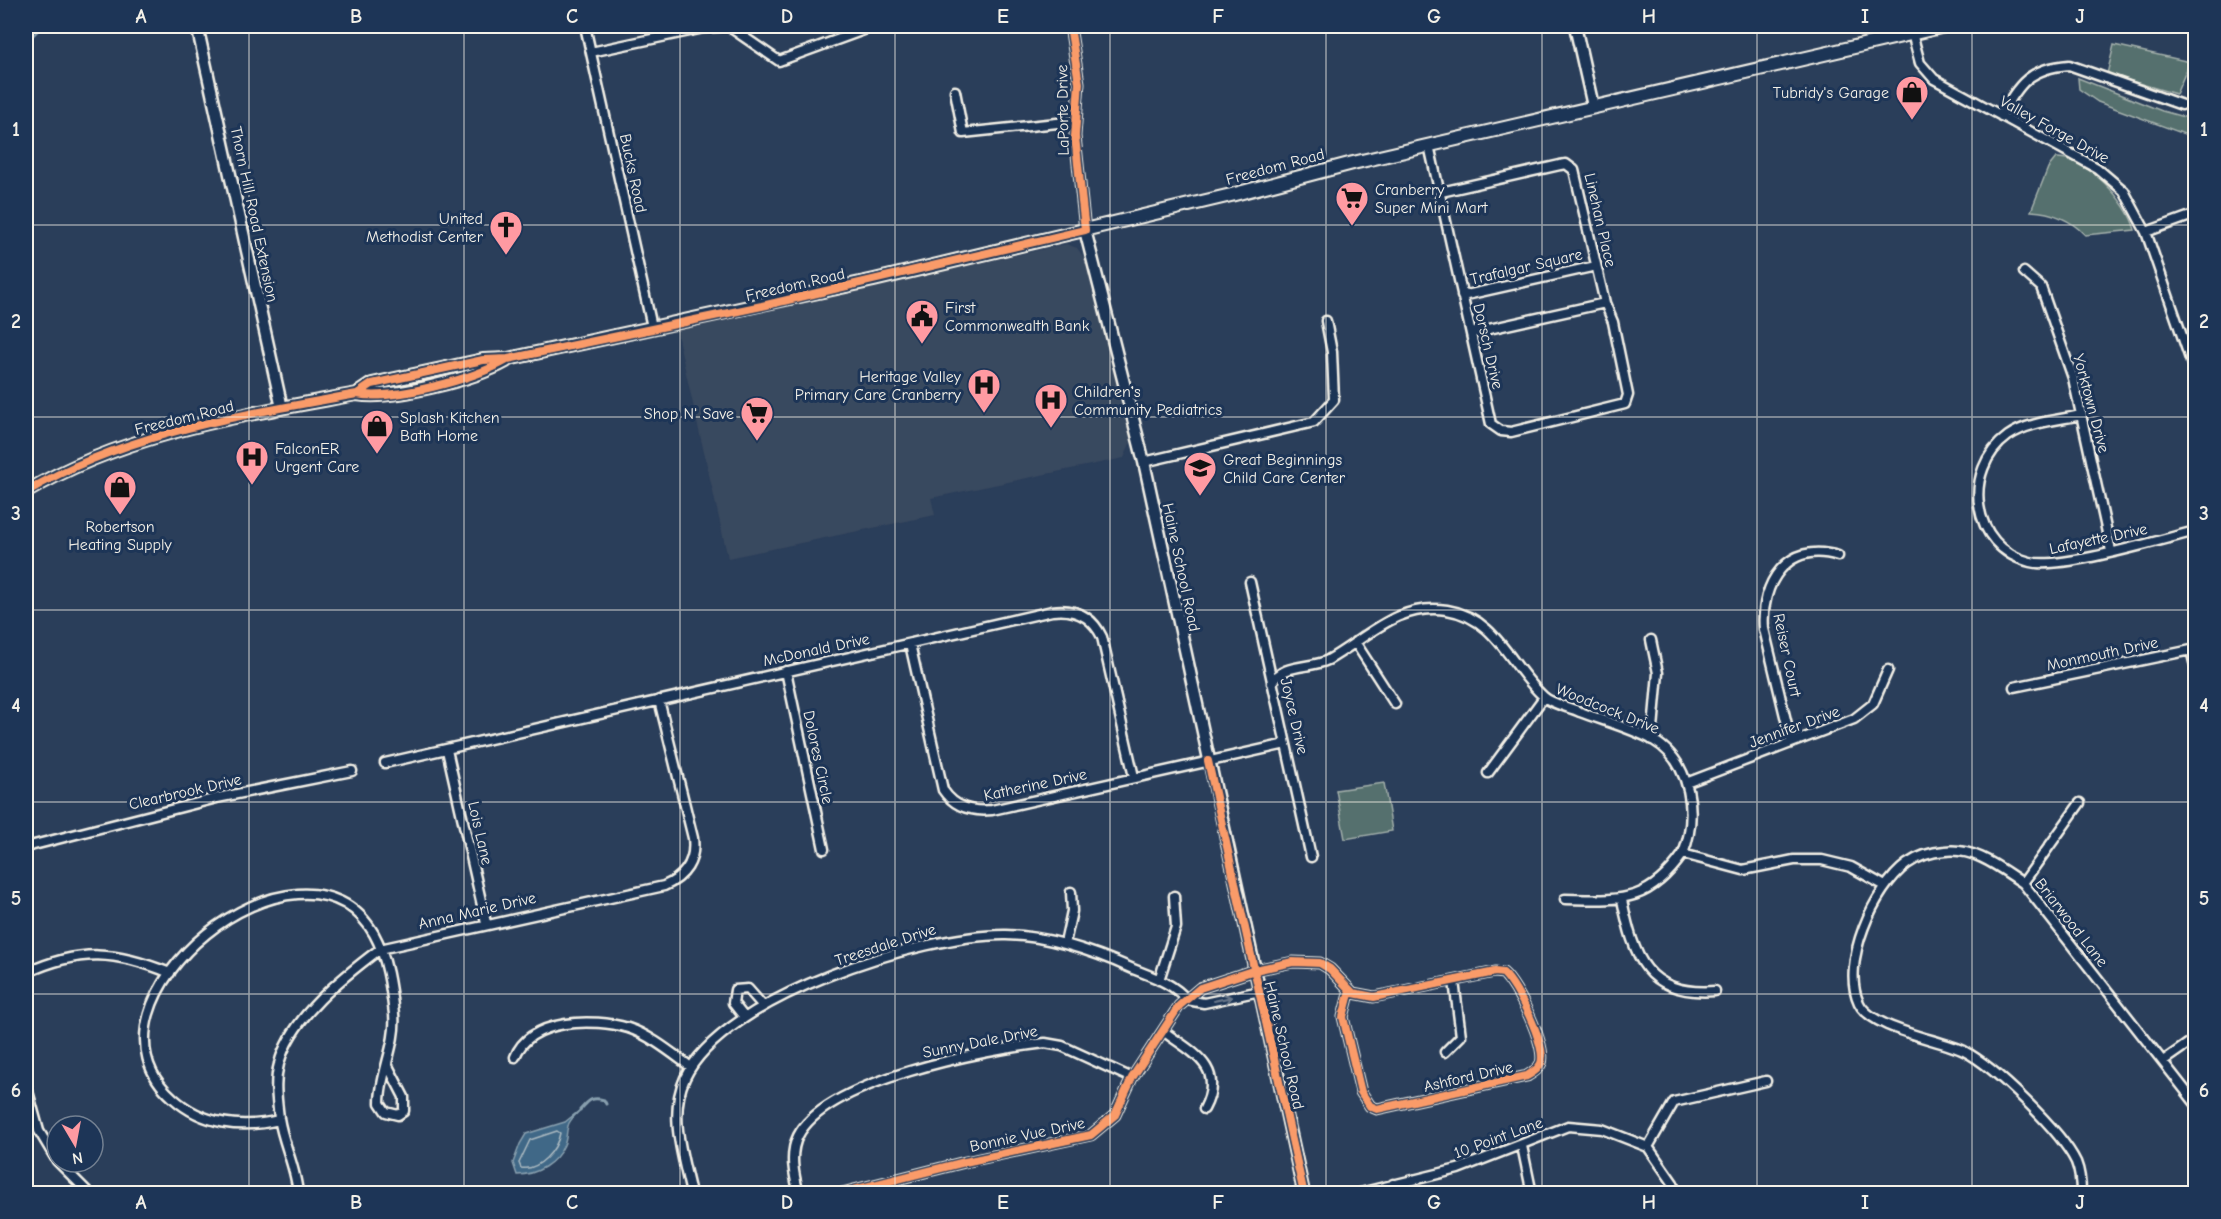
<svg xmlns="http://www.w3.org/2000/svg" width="2221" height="1219" viewBox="0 0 2221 1219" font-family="'Comic Neue',sans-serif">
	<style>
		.built { fill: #39485e }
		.green { fill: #54706e; stroke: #a4b0ab; stroke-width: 1.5 }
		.water { fill: #406887; stroke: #889fae; stroke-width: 1.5 }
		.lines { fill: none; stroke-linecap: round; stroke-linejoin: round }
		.shore { stroke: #acbac1; stroke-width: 1.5 }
		.stream { stroke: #889fae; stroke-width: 3 }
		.minor-casing { stroke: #f4f1e8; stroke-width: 13 }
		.tertiary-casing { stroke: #f4f1e8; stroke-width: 15 }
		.primary-casing { stroke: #f4f1e8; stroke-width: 16 }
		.minor { stroke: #1d3557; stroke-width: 8 }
		.tertiary { stroke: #1d3557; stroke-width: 10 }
		.primary { stroke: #1d3557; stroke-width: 12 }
		.cycleway-casing { stroke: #1d3557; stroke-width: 11 }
		.cycleway { stroke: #fa9b69; stroke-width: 8 }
		.oneway { stroke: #68778a }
		.grid { fill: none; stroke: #f4f1e8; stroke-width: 1.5; stroke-opacity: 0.55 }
		.labels { text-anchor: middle; stroke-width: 6; stroke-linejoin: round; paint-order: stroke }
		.poi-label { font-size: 16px; fill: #f4f1e8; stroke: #1d3557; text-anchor: start }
		.street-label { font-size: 16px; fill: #f4f1e8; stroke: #1d3557 }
		.neatline { fill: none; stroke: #f4f1e8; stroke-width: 2 }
		.grid-label { font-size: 20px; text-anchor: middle; font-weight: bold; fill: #f4f1e8 }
	</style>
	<rect width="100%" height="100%" fill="#2a3e5a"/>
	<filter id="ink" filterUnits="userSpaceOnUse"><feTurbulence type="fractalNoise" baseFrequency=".0167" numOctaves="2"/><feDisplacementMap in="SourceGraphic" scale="12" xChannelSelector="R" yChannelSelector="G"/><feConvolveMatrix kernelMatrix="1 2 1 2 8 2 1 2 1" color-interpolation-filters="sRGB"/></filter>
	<g filter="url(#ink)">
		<path class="built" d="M1066,244L1077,248L1085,259L1131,441L1124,458L931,498L935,515L728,558L676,329L885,279L958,268Z"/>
		<path class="green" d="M2114,45L2190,62L2176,94L2107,74Z
			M2078,78L2162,111L2195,120V138L2098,102L2079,89Z
			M2056,158C2086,156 2128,202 2135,230L2085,235C2071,220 2052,212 2031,211L2048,168Z
			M1384,783L1392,831L1345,839L1336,790Z"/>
		<path class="water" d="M580,1110C576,1115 569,1120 568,1126C566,1132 567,1139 564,1145C556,1163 537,1175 517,1175L513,1163L520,1144L526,1134L565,1122Z"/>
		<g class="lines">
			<path class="shore" d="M557,1131L560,1133C557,1150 539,1171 521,1168L519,1163L530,1140Z"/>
			<path class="stream" d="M26,42L42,26
				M580,1110C588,1102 590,1096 604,1100L606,1104"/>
			<g class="minor-casing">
				<path id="minor" d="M585,26L652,327
					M1070,26L1079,83L1075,136L1085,230
					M1910,26L1920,63L1934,79L2097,168L2124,191L2146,232L2196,376
					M591,52L704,28L728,26L779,61L875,26
					M955,91L963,133L1076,121
					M2001,116C2019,83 2030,68 2069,65L2182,105
					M1429,145L1491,424L1501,431L1511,432L1625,404L1628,395L1613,322L1605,303L1574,170L1566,164L1560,165L1441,192
					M2146,232L2196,214
					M2024,272L2041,287L2073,378L2111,551
					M1462,296L1596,266
					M1471,333L1605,303
					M2082,415C2058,420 2028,422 2008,436C1961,470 1971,548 2030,562C2061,570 2159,540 2196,531
					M1144,462L1314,422L1334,400L1332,352L1326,321
					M1250,582L1311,857
					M1651,640L1658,673L1652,740
					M1355,642L1395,704
					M910,644L943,790C955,808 972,812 992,810L1286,744
					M2191,650L2196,670
					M786,671L824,849
					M1272,683C1282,663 1310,669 1328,660C1367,638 1398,602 1447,610C1497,618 1510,666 1543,696C1551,704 1569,707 1580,712C1604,721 1631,728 1653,740C1692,763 1698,815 1683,854L1743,870L1794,860H1822L1851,867L1885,886
					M2014,687L2196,649
					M1791,741L1764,629C1760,584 1787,540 1838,556
					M447,750L486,923
					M385,763L1052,611C1075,608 1092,616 1102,637L1134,777
					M1488,773L1544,697
					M1686,783L1854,719L1873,704L1888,670
					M26,847L217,798L352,771
					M2023,883L2080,803
					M1565,899C1621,900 1648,904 1683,854
					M1622,900C1634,957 1646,996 1715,991
					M1065,943L1072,911L1071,892
					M26,973C80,948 116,951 170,973
					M1159,980L1176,927L1174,896
					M1187,1000L1204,1003L1260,991
					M744,1017L733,1003L735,990L748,989L763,1006
					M1163,1031C1193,1053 1226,1067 1204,1109
					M1445,1052L1461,1036L1454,981
					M515,1057C530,1018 594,1018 628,1028C650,1035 673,1054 691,1067
					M2163,1061L2196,1038
					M26,1084L39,1131L57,1161
					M279,1120C242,1129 203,1125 173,1098C64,1003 304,810 374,934C387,957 391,988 394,1014C397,1044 380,1073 380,1103L386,1112L398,1115L404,1111V1097L387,1064
					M1522,1146L1532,1194
					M1648,1147L1674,1102L1766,1081
					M1648,1147L1673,1183L1675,1194
					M58,1162L90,1194
					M1393,1184L1395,1194
					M298,1194C296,1167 283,1144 279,1118C277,1100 274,1082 279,1064C290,1018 344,976 380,949L664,886C685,877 696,861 693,838L659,700
					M691,1194C683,1156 668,1115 685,1078C723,997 922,934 1006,935C1050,936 1093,951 1133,969C1153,977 1173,983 1187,1000
					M799,1194C794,1175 789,1154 798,1136C826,1080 985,1050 1045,1043L1062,1046L1132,1078
					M838,1194L965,1162L1091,1135L1115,1115L1132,1078L1179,1006L1200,988L1255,970L1293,962L1320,963L1330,969L1353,993L1374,997L1495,972L1503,973C1517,985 1547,1046 1541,1063C1538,1070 1533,1072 1527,1076L1377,1109L1370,1106L1361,1092L1343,1017L1350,990
					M1356,1194L1458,1169L1568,1126L1602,1129L1648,1147
					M2081,1194C2081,1183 2080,1172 2076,1162C2061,1131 1995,1067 1964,1051C1938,1039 1871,1029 1859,1003C1840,964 1874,888 1907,864C1917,857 1931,852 1945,851C1974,847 2000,868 2023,883L2196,1104"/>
			</g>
			<g class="tertiary-casing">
				<path id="tertiary" d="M197,26L282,408
					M1575,26L1593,106
					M1085,230L1144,462L1304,1194"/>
			</g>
			<g class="primary-casing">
				<path id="primary" d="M357,394L372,384L483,360L508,359L874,280L1231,195L1353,163L1945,26
					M26,492C126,432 243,415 357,394C393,400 474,379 506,361"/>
			</g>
			<use href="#minor" class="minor"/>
			<use href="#tertiary" class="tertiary"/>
			<use href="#primary" class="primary"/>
			<g class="cycleway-casing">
				<path id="cycleway" d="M357,394L372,384L483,360L508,359L762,306L1085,230L1075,136L1079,83L1070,26
					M26,492C126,432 243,415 357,394C393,401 474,379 507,360
					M1208,761L1304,1194
					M838,1194L965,1162L1091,1135L1115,1115L1132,1078L1179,1006L1200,988L1255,970L1293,962L1320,963L1330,969L1353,993L1374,997L1495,972L1503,973C1517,985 1547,1046 1541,1063C1538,1070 1533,1072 1527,1076L1377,1109L1370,1106L1361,1092L1343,1017L1350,990"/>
			</g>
			<use href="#cycleway" class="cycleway"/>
		</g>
		<defs><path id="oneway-shaft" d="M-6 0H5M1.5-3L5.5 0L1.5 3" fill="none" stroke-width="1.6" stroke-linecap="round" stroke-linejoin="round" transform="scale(1.5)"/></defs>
		<use class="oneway" href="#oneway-shaft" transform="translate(1223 999) rotate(-12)"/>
	</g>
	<path class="grid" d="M249,26V1194M464,26V1194M680,26V1194M895,26V1194M1110,26V1194M1326,26V1194M1542,26V1194M1757,26V1194M1972,26V1194M26,225H2196M26,417H2196M26,610H2196M26,802H2196M26,994H2196"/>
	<defs>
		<g id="shop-pin" transform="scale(1.725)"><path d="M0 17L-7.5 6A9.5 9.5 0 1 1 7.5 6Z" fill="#ff9aa2" stroke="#1d3557"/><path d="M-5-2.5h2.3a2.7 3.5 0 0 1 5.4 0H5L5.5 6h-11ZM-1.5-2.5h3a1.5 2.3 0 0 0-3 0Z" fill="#111"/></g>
		<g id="supermarket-pin" transform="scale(1.725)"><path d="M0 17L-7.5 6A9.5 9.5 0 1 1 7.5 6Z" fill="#ff9aa2" stroke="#1d3557"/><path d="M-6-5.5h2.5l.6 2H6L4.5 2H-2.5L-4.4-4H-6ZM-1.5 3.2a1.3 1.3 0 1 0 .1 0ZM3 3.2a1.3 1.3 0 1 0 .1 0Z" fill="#111"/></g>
		<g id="church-pin" transform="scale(1.725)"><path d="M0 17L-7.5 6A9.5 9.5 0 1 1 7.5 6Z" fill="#ff9aa2" stroke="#1d3557"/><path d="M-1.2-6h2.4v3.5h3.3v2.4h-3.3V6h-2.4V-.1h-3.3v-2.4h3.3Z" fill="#111"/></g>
		<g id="civic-pin" transform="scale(1.725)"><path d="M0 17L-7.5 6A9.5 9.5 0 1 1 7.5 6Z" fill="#ff9aa2" stroke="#1d3557"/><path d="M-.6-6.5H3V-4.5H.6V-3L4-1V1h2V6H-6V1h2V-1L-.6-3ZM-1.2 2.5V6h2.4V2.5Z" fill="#111"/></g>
		<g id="hospital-pin" transform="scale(1.725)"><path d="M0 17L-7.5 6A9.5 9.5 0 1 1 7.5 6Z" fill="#ff9aa2" stroke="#1d3557"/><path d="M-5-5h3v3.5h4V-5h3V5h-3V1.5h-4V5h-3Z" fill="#111"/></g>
		<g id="school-pin" transform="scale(1.725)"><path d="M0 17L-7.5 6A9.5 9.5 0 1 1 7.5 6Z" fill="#ff9aa2" stroke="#1d3557"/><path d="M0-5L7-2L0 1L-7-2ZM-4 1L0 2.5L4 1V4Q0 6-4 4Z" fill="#111"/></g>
	</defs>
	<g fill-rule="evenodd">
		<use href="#shop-pin" x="1912" y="92"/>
		<use href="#supermarket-pin" x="1352" y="198"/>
		<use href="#church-pin" x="506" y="227"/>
		<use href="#civic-pin" x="922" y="316"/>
		<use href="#hospital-pin" x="984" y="385"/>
		<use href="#hospital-pin" x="1051" y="400"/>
		<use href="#supermarket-pin" x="757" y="413"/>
		<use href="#shop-pin" x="377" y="426"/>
		<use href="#hospital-pin" x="252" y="457"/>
		<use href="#school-pin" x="1200" y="468"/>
		<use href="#shop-pin" x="120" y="487"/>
	</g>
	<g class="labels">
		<g class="poi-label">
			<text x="1889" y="98" text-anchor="end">Tubridy's Garage</text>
			<text x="1375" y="195">Cranberry<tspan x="1375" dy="18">Super Mini Mart</tspan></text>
			<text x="483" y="224" text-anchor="end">United<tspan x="483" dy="18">Methodist Center</tspan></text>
			<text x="945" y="313">First<tspan x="945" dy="18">Commonwealth Bank</tspan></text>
			<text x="961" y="382" text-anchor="end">Heritage Valley<tspan x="961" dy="18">Primary Care Cranberry</tspan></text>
			<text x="1074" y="397">Children's<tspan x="1074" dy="18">Community Pediatrics</tspan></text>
			<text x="734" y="419" text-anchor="end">Shop N' Save</text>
			<text x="400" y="423">Splash Kitchen<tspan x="400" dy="18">Bath Home</tspan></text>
			<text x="275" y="454">FalconER<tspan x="275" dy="18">Urgent Care</tspan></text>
			<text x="1223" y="465">Great Beginnings<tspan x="1223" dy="18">Child Care Center</tspan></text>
			<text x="120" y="532" text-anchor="middle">Robertson<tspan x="120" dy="18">Heating Supply</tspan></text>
		</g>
		<g class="street-label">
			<text transform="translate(1062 110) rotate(-91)" y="6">LaPorte Drive</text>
			<text transform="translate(2055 129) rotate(29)" y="6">Valley Forge Drive</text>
			<text transform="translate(1275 166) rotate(-15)" y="6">Freedom Road</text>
			<text transform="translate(634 173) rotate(78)" y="6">Bucks Road</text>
			<text transform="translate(255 214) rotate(78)" y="6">Thorn Hill Road Extension</text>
			<text transform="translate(1601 220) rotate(77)" y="6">Linehan Place</text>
			<text transform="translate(1526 266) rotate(-13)" y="6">Trafalgar Square</text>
			<text transform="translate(795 284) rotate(-13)" y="6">Freedom Road</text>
			<text transform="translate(1489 346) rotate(77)" y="6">Dorsch Drive</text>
			<text transform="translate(2092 403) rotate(75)" y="6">Yorktown Drive</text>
			<text transform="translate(184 417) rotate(-14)" y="6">Freedom Road</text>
			<text transform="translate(2098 538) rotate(-12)" y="6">Lafayette Drive</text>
			<text transform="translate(1182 567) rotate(78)" y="6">Haine School Road</text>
			<text transform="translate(816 649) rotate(-12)" y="6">McDonald Drive</text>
			<text transform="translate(2102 653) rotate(-12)" y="6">Monmouth Drive</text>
			<text transform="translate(1788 655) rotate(78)" y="6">Reiser Court</text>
			<text transform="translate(1608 708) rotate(22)" y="6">Woodcock Drive</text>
			<text transform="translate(1295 716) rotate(77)" y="6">Joyce Drive</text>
			<text transform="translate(1794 726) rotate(-20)" y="6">Jennifer Drive</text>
			<text transform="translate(819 757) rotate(78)" y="6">Dolores Circle</text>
			<text transform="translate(1035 784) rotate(-12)" y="6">Katherine Drive</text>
			<text transform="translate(185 791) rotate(-13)" y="6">Clearbrook Drive</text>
			<text transform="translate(481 833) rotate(77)" y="6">Lois Lane</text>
			<text transform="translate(477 910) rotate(-13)" y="6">Anna Marie Drive</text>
			<text transform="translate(2072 922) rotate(52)" y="6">Briarwood Lane</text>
			<text transform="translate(885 944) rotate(-18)" y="6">Treesdale Drive</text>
			<text transform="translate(980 1041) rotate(-11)" y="6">Sunny Dale Drive</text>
			<text transform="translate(1285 1045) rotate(77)" y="6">Haine School Road</text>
			<text transform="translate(1468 1076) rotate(-13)" y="6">Ashford Drive</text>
			<text transform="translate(1027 1134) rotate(-12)" y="6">Bonnie Vue Drive</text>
			<text transform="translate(1498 1137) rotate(-20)" y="6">10 Point Lane</text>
		</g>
	</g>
	<rect width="2221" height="1219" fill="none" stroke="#1d3557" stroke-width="66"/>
	<g transform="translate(75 1144) rotate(170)"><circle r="28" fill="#1d3557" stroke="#738091" stroke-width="1.5"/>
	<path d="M0-4.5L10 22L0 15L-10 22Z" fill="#ff9aa2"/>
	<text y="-9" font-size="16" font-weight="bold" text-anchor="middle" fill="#f4f1e8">N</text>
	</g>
	<rect x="33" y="33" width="2155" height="1153" class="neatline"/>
	<g class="grid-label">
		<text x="141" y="23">A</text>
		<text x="356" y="23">B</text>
		<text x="572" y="23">C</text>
		<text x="787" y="23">D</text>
		<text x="1003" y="23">E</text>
		<text x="1218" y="23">F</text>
		<text x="1434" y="23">G</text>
		<text x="1649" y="23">H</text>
		<text x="1865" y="23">I</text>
		<text x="2080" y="23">J</text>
		<text x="16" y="136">1</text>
		<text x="2204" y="136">1</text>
		<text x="16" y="328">2</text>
		<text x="2204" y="328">2</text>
		<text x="16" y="520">3</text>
		<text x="2204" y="520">3</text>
		<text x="16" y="712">4</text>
		<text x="2204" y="712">4</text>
		<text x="16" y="905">5</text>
		<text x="2204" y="905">5</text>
		<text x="16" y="1097">6</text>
		<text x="2204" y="1097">6</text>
		<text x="141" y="1209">A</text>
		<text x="356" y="1209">B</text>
		<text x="572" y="1209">C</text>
		<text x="787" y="1209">D</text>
		<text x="1003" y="1209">E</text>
		<text x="1218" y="1209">F</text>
		<text x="1434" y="1209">G</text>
		<text x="1649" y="1209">H</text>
		<text x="1865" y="1209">I</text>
		<text x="2080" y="1209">J</text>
	</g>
</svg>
